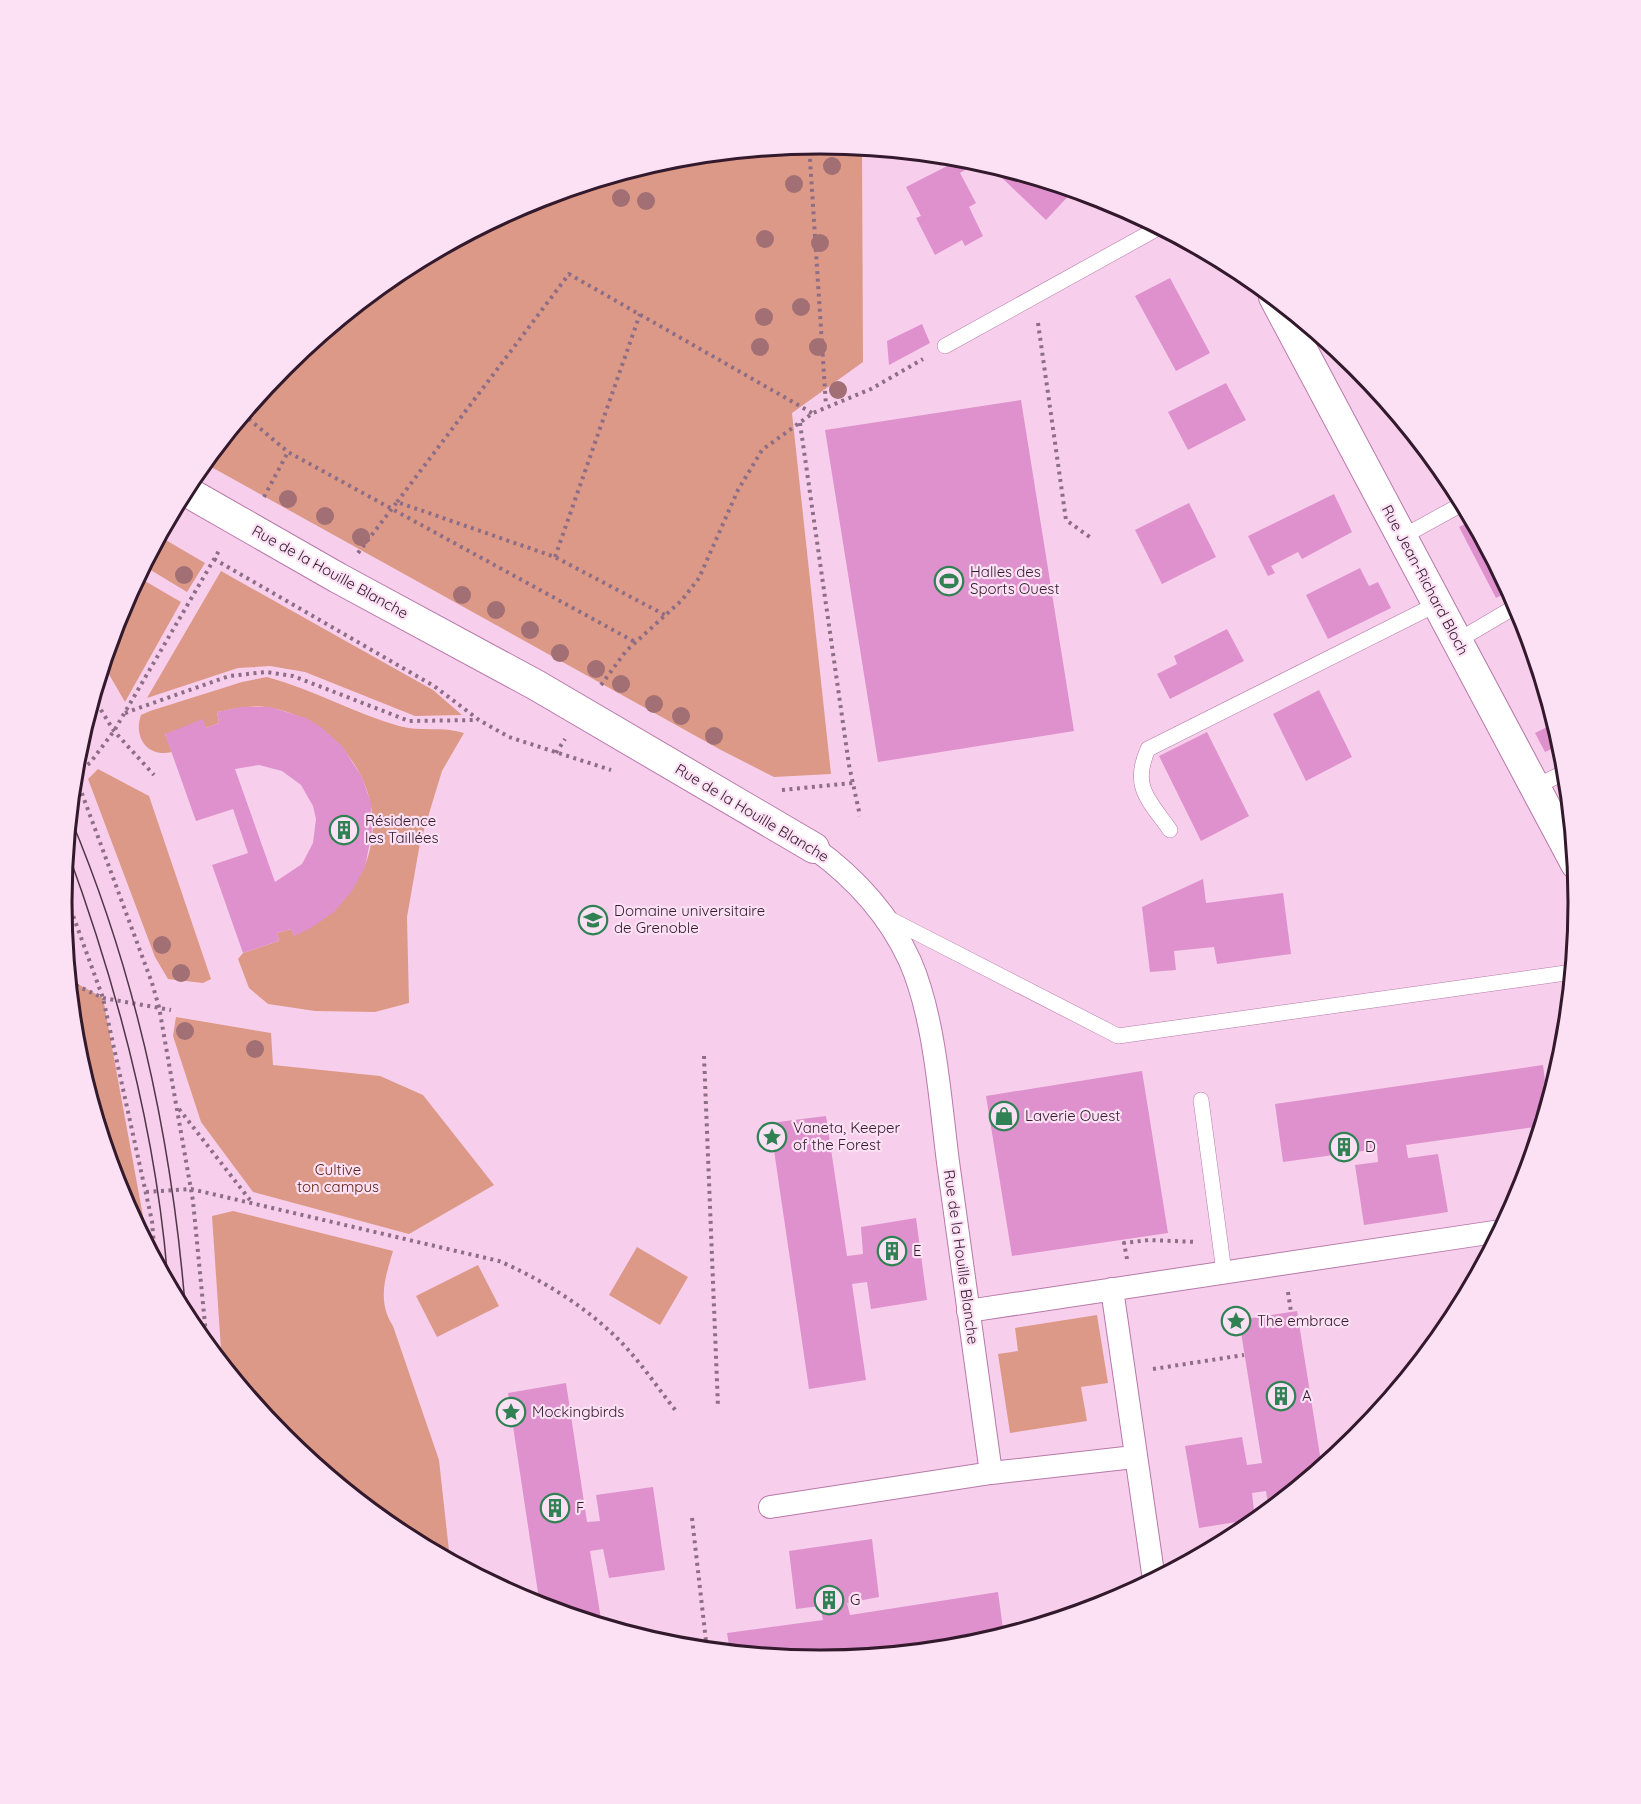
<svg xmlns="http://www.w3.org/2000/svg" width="1641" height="1804" viewBox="0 0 1641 1804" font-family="Quicksand,sans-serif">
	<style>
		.green { fill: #dd9987 }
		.building { fill: #df91cd; fill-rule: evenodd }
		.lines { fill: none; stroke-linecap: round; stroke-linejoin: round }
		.service-casing { stroke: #b779a9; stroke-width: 16 }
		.pedestrian-casing { stroke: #b779a9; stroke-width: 24 }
		.minor-casing { stroke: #b779a9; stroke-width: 32 }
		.path { stroke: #8e6e85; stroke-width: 4; stroke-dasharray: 3 4.5; stroke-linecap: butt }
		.service { stroke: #fff; stroke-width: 15 }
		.pedestrian { stroke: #fff; stroke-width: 22 }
		.minor { stroke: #fff; stroke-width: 30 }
		.tram { stroke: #503549; stroke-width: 1.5 }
		.tree { fill: #a16f74 }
		.labels { text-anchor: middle; stroke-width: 4.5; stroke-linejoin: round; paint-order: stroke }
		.street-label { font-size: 15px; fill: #32192c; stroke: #fce1f5 }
		.poi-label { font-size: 15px; fill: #32192c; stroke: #fce1f5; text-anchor: start }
		.park-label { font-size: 15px; fill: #5b2111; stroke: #fce1f5 }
		.rim { fill: none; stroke: #32192c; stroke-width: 3 }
	</style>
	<rect width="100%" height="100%" fill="#f7cfec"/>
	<path class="green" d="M821,143L862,147L863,362L792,413L831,774L774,777L721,750L204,463L284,365L399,271L530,201L673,158Z
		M159,536L205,563L187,592L144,566Z
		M221,571L433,690L462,715L415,716L305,672L270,666L238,668L147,698Z
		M138,577L181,602L125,702L103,664L119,611Z
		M267,677C314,690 354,713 399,726C420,732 443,726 464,733L442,771L420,843L407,917L409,1003L375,1012L315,1011L268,1004L249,988L238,959L243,953L279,941L277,933L291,929L294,935C306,924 361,876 365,865C393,795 341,720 271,708C253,704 234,709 217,712L219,723L206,728L165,734L172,752C148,758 133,738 141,715L150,711L242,682Z
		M98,769L149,796L211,979L203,983L168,979L155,957L88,779Z
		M69,979L103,998L149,1249L119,1192L76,1050Z
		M176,1017L271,1033L273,1065L380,1076L423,1095L494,1185L409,1234L253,1192L201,1122L173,1036Z
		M233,1211L393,1251C385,1278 377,1301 393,1326L439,1460L450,1560L399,1533L284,1438L222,1364L212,1216Z
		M637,1247L688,1277L660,1325L609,1295Z
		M478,1265L499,1306L437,1337L416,1296Z
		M1097,1315L1108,1383L1081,1387L1087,1421L1010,1433L998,1354L1018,1351L1015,1328Z"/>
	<path class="building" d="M938,155L964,157L970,167L960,173L976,203L969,207L983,236L965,246L962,240L935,255L916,218L921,216L906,187L955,162L953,159L940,166L935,156Z
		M1006,169L1074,190L1046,220L999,175Z
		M1170,278L1210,353L1176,371L1135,296Z
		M922,324L930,343L889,365L887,341Z
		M1226,383L1246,420L1188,450L1168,412Z
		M1021,400L1074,731L878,762L825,430Z
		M1435,462L1452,481L1455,486L1449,489Z
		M1334,494L1352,532L1302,559L1298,552L1271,566L1275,573L1268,576L1248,536Z
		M1189,503L1216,557L1162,584L1135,530Z
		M1473,520L1510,591L1496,598L1459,527Z
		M1360,568L1369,586L1378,582L1391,608L1328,639L1306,595Z
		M1227,629L1244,661L1170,699L1157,674L1177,664L1174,656Z
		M1534,652L1544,686H1543L1527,655Z
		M1319,690L1352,757L1306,781L1273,714Z
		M242,707H270L306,718L321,727L342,746L362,777L371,803L372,831L365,867L352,891L334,912L311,928L294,936L291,929L277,933L279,941L243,953L212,865L248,853L233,809L196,821L165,734L203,719L206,728L219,723L217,712ZM259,765L282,771L301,785L313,806L316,819L313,843L302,864L275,882L235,769Z
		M1555,723L1562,744L1545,752L1535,733Z
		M1207,732L1249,816L1201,841L1159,756Z
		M1203,879L1206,903L1283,893L1291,954L1217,964L1214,947L1174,951L1176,970L1150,972L1142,907Z
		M1543,1065L1548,1105L1542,1126L1406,1145L1408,1158L1438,1154L1448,1212L1364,1225L1355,1165L1378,1162L1377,1149L1283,1162L1275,1104Z
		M1142,1071L1168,1233L1012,1256L986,1096Z
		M826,1116L847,1256L863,1254L861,1227L916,1218L927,1300L871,1309L867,1282L852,1284L866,1380L809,1389L770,1123Z
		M1297,1311L1322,1468L1269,1511L1266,1491L1252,1493L1255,1519L1199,1528L1185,1446L1242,1437L1247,1465L1262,1463L1239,1320Z
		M566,1383L587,1522L600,1521L596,1495L653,1487L665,1570L609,1578L603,1549L590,1551L602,1625L540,1606L508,1393Z
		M872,1539L879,1597L847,1603L850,1615L998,1592L1004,1636L968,1646L820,1661L730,1652L727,1633L823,1620L820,1606L796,1609L789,1551Z"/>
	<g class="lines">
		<g class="service-casing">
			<path id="service" d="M945,346L1160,227
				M1402,537L1464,503
				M1457,641L1518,605
				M1535,787L1567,771
				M1170,830C1149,800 1131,787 1148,749L1437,604
				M886,917L1118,1036L1573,972
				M1201,1100L1224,1272"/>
		</g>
		<g class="pedestrian-casing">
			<path id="pedestrian" d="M1112,1289L1154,1580
				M968,1311L1501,1231
				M991,1473L1134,1457
				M770,1507L991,1473C976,1370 962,1266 948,1162C940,1100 935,1018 910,961C889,915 854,877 814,848"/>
		</g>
		<g class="minor-casing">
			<path id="minor" d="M1274,297L1576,864
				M184,490L338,578L536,685L814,848"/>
		</g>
		<path class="path" d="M809,144L826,406
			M1038,323L1066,520L1091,538
			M243,414L288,452L635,642
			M800,423L849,765L860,816
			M264,497L288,452
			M397,502L569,274L812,413
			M358,553L397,502L555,557L665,615
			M555,557L640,314
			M214,559L434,686L479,720L509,737L611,770
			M601,685L626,651L682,600L699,578L738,490L762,450L813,413L871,389L923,359
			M93,697L114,731L154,775
			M125,713L229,676L266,672L293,676L409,721L478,720
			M556,753L565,739
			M74,772L152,983L159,1007L193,1201L207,1345
			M75,773L90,763L114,731L220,549
			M782,790L853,783
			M63,888L103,998L152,1221L155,1258
			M69,982L103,998L171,1010
			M704,1056L718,1407
			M179,1109L250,1200
			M146,1192L191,1189L499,1261C541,1279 586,1307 618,1339C640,1361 657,1387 676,1411
			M1127,1259L1124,1243L1149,1240L1196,1242
			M1288,1292L1291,1312
			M1153,1369L1244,1355
			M692,1518L707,1650"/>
		<use href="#service" class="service"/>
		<use href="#pedestrian" class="pedestrian"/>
		<use href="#minor" class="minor"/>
		<path class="tram" d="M70,817C137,976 173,1145 186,1317
			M67,850C118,989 157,1134 168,1283"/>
	</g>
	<g class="tree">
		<circle cx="832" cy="166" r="9"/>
		<circle cx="794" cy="184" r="9"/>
		<circle cx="621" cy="198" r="9"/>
		<circle cx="646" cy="201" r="9"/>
		<circle cx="765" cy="239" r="9"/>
		<circle cx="820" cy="243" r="9"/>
		<circle cx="801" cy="307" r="9"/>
		<circle cx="764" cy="317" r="9"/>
		<circle cx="760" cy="347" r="9"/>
		<circle cx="818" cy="347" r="9"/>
		<circle cx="838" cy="390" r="9"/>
		<circle cx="288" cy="499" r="9"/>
		<circle cx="325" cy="516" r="9"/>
		<circle cx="361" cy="537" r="9"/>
		<circle cx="184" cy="575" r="9"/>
		<circle cx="462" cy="595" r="9"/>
		<circle cx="496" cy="610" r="9"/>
		<circle cx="530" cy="630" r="9"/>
		<circle cx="560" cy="653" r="9"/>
		<circle cx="596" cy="669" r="9"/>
		<circle cx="621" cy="684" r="9"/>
		<circle cx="654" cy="704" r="9"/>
		<circle cx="681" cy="716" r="9"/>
		<circle cx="714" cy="736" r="9"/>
		<circle cx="162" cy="945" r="9"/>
		<circle cx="181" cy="973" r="9"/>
		<circle cx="185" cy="1031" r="9"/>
		<circle cx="255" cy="1049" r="9"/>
	</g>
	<defs>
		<g id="stadium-ring" transform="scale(1.5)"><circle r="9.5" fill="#fce1f5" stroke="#308254" stroke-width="1.5"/><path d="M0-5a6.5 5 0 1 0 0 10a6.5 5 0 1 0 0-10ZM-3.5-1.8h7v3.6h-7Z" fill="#308254"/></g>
		<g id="building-ring" transform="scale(1.5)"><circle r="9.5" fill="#fce1f5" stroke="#308254" stroke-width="1.5"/><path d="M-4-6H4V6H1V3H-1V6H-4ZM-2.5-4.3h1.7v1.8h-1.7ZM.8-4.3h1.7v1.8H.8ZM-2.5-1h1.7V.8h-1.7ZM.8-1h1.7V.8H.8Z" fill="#308254"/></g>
		<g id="university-ring" transform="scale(1.5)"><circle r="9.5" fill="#fce1f5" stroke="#308254" stroke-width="1.5"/><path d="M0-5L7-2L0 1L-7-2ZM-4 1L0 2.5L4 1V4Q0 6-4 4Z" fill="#308254"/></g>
		<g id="shop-ring" transform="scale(1.5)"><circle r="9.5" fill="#fce1f5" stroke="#308254" stroke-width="1.5"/><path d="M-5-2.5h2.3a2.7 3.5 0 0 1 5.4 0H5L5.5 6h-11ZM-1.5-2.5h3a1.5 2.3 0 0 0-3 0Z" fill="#308254"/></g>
		<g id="sight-ring" transform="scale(1.5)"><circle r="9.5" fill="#fce1f5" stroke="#308254" stroke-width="1.5"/><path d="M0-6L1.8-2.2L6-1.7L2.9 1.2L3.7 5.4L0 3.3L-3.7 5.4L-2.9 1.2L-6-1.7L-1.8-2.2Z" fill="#308254"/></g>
	</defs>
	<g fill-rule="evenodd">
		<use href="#stadium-ring" x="949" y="581"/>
		<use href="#building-ring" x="344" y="830"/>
		<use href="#university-ring" x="593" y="920"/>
		<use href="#shop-ring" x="1004" y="1116"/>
		<use href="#sight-ring" x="772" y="1137"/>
		<use href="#building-ring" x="1344" y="1147"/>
		<use href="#building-ring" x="892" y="1251"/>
		<use href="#sight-ring" x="1236" y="1321"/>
		<use href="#building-ring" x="1281" y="1396"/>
		<use href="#sight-ring" x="511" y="1412"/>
		<use href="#building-ring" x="555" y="1508"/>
		<use href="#building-ring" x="829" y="1600"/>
	</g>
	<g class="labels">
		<g class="street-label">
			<text transform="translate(330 572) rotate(29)" y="5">Rue de la Houille Blanche</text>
			<text transform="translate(1425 580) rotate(62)" y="5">Rue Jean-Richard Bloch</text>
			<text transform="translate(752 813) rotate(31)" y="5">Rue de la Houille Blanche</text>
			<text transform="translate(961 1257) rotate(82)" y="5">Rue de la Houille Blanche</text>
		</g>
		<g class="poi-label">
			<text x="970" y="577">Halles des<tspan x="970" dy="17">Sports Ouest</tspan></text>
			<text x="365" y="826">Résidence<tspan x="365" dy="17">les Taillées</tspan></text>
			<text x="614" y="916">Domaine universitaire<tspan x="614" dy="17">de Grenoble</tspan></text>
			<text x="1025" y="1121">Laverie Ouest</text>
			<text x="793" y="1133">Vaneta, Keeper<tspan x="793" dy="17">of the Forest</tspan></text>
			<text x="1365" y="1152">D</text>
			<text x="913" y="1256">E</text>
			<text x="1257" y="1326">The embrace</text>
			<text x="1302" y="1401">A</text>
			<text x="532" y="1417">Mockingbirds</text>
			<text x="576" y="1513">F</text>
			<text x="850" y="1605">G</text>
		</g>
		<g class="park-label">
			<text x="338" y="1175">Cultive<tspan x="338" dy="17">ton campus</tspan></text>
		</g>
	</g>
	<path d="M0 0H1641V1804H0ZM72 902a748 748 0 1 1 1496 0a748 748 0 1 1-1496 0Z" fill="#fce1f5" fill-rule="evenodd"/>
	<path class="rim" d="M72 902a748 748 0 1 1 1496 0a748 748 0 1 1-1496 0Z"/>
</svg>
